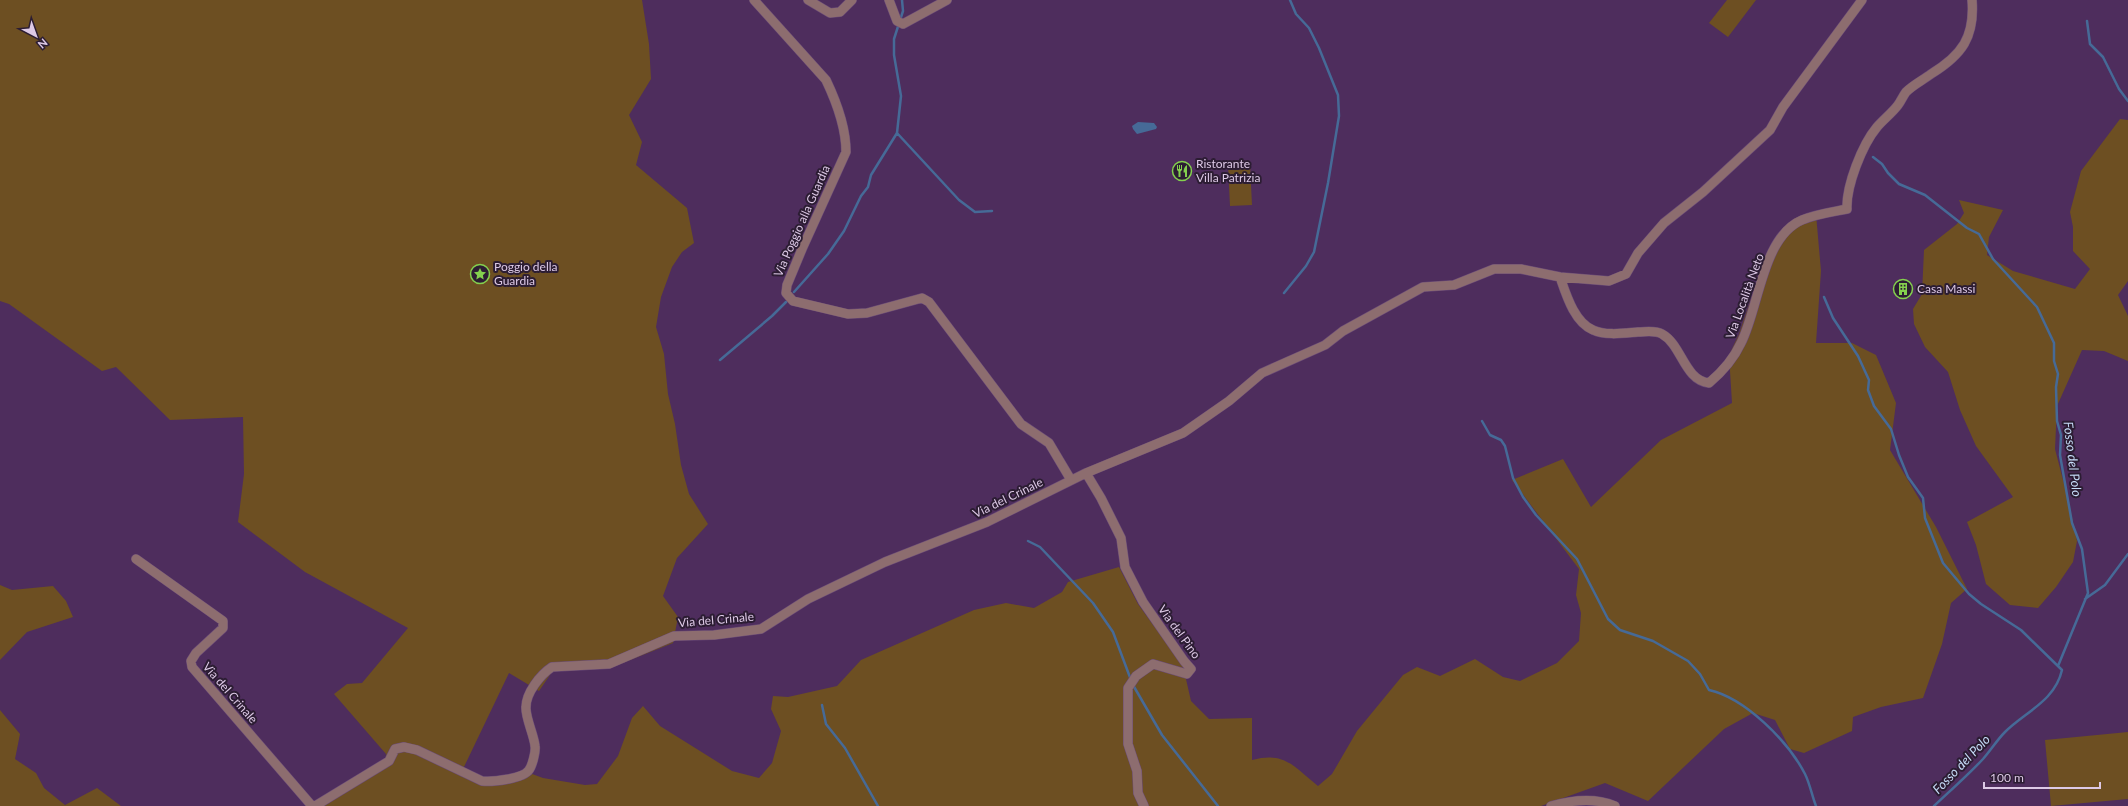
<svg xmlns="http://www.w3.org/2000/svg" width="2128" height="806" viewBox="0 0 2128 806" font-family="Lato,sans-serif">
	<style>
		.green { fill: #6d4f22 }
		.water { fill: #466a97 }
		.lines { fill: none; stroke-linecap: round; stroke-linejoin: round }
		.stream { stroke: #466a97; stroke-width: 2.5 }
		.minor-casing { stroke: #6b4c78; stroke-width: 10 }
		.minor { stroke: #8d6d6f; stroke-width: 9 }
		.labels { text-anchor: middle; stroke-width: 4; stroke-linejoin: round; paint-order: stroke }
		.poi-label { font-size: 12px; fill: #ddc9e6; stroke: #2c1d33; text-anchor: start }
		.street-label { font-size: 12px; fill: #ddc9e6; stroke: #2c1d33 }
		.water-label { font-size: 13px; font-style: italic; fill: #c6dcf8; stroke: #2c1d33 }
	</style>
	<rect width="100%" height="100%" fill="#4e2d5d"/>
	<path class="green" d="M0,0H642L649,44L651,79L629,115L642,142L636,165L687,208L694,243L682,252L672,267L661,297L656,327L664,354L668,394L675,424L681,465L689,494L708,524L677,558L663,596L678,617L673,643L608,669H554L539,691L509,673L463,769L492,781L524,771L543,778L585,785L597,784L618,756L632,718L643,706L660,726L732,771L759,778L772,763L781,731L771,709L773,696L788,697L837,686L861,660L974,610L1006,603L1034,608L1062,592L1068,582L1119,567L1138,604L1183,666L1191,701L1209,719L1252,718V760C1285,751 1294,767 1318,786L1332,774L1357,731L1403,675L1417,667L1440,676L1475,659L1503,677L1520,681L1557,663L1579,641L1581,613L1576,595L1579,569L1512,480L1563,459L1591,507L1661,440L1732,403L1729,355L1739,334L1767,252L1795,218L1816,214L1821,271L1816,343H1852L1876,355L1896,403L1890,450L1936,527L1967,589L1951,603L1942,644L1923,698L1881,707L1853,717L1852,731L1804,753L1790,749L1775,720L1753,713L1724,729L1648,801L1605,783L1541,806H324L385,768L386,754L334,694L347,684L362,683L408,628L305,572L238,522L244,474L243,417L170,420L116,367L102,371L9,304L0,301Z
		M1727,0H1756L1728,37L1709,23Z
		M2120,119L2128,120V281L2118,295L2128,316V361L2104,351L2082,350L2057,406L2055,449L2069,503L2077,541L2073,562L2056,587L2038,608L2010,605L1986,584L1976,545L1967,522L2013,497L1976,446L1960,410L1948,372L1925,347L1914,324L1913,309L1922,294L1924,250L1957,224L1964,213L1959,200L2003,210L1989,237L1987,255L2013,271L2075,289L2090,269L2073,251V227L2070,212L2081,171Z
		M1250,164L1252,205L1230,206L1228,165Z
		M0,585L12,590L53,586L66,601L73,617L27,632L0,660Z
		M0,710L20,734L15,759L36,773L44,788L65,805L97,788L121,806H0Z
		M2128,732V799L2051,806L2045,740Z"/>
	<path class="water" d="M1138,122L1154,123L1157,127L1156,129L1137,134L1133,129L1132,126Z"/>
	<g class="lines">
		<path class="stream" d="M2087,21L2090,44L2103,57L2119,89L2128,101
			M897,133L959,200L975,212L992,211
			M1873,157L1882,164L1888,173L1899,184L1925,195L1967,228L1979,234L1993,259L2037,307L2054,343V361L2058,374L2056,387L2057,421L2061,435L2060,455L2072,523L2082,549L2088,593L2058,666
			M794,292L828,254L844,231L861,196L868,187L871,175L897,133L901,96L894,55V39L903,11L902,0
			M1284,293L1306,266L1314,252L1328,183L1339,116L1338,95L1319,48L1309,28L1296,14L1290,0
			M1824,297L1833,318L1858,356L1869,380L1868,390L1874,406L1891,429L1899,455L1908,477L1923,498L1925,518L1943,563L1969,594L1981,604L2021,630L2062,670C2055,701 2025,712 2005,732C1997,740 1991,750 1983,759C1968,775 1951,790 1934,806
			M720,360L772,316L786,302
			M1482,421L1490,435L1501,440L1505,446L1513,478L1523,497L1536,515L1577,559L1608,619L1620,630L1653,641L1688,661L1700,674L1709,690C1745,698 1788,741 1805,774C1810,784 1812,796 1816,806
			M1028,541L1040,547L1093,603L1113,632L1131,680
			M2085,599L2105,585L2128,554
			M1133,685L1162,735L1218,806
			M822,705L826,724L845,748L878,806"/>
		<g class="minor-casing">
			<path id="minor" d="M754,0L826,80C837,103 846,127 846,152L802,249L787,285L786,293L793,301L848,314L867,313L922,298L929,302L1021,424L1049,443L1071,480
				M808,0L830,13L840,12L852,0
				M889,0L897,21L903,24L947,0
				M1560,277C1566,294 1574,322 1593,330C1606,336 1625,333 1638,332C1646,332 1655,330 1662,334C1682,345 1684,380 1709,383C1722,372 1734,358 1741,343C1759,308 1762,237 1802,220C1816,214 1832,212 1847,209C1846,186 1862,145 1877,127C1884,119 1892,113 1898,105C1901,101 1903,96 1906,92C1913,85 1923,80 1931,74C1962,55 1975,37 1972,0
				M1086,473L1101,498L1121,538L1125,567L1143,602L1184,661L1191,669L1187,674L1153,664L1136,676L1128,688V744L1137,771L1138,793L1144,806
				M136,559L223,621V628L196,653L191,661L192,667L312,806
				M315,806L389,761L395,749L404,747L417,750L482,781C492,782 523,779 529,770C532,766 536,752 535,746C534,735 525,717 526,707C526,693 540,675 552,667L609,664L674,636L714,635L761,629L808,599L885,562L987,522L1086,473L1183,433L1229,401L1262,373L1325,345L1343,331L1423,287L1454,285L1494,269H1521L1560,277L1609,281L1626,274L1638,253L1664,223L1703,192L1770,130L1783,107L1862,0
				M1551,806C1572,800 1594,797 1615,806"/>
		</g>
		<use href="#minor" class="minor"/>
	</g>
	<defs>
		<g id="restaurant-ring" transform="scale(1)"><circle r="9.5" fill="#2c1d33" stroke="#84d04e" stroke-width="1.5"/><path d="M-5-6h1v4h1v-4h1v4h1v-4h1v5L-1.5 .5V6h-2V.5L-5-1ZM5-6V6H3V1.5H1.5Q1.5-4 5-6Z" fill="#84d04e"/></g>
		<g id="sight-ring" transform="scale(1)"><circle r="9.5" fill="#2c1d33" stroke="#84d04e" stroke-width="1.5"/><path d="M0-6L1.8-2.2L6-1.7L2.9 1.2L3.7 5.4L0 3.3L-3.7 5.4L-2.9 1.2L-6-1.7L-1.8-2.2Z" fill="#84d04e"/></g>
		<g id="building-ring" transform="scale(1)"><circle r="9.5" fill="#2c1d33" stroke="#84d04e" stroke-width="1.5"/><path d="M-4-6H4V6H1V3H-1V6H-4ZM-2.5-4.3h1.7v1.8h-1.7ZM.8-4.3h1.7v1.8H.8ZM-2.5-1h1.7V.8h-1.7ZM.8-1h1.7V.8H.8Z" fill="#84d04e"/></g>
	</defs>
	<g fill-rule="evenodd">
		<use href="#restaurant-ring" x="1182" y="171"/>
		<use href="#sight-ring" x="480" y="274"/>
		<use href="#building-ring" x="1903" y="289"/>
	</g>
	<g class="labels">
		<g class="poi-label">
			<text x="1196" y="168">Ristorante<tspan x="1196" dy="14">Villa Patrizia</tspan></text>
			<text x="494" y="271">Poggio della<tspan x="494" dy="14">Guardia</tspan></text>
			<text x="1917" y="293">Casa Massi</text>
		</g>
		<g class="street-label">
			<text transform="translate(802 221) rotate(-66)" y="4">Via Poggio alla Guardia</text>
			<text transform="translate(1745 296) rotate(-70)" y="4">Via Località Neto</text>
			<text transform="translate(1008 498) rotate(-26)" y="4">Via del Crinale</text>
			<text transform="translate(716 620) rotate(-5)" y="4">Via del Crinale</text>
			<text transform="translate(1179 632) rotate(54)" y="4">Via del Pino</text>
			<text transform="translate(230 693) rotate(49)" y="4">Via del Crinale</text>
		</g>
		<g class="water-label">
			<text transform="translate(2073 459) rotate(83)" y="5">Fosso del Polo</text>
			<text transform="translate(1961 764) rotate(-46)" y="5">Fosso del Polo</text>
		</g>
	</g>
	<g transform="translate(36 36) rotate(139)" stroke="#2c1d33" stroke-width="3" paint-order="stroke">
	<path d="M0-3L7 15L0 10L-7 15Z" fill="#ddc9e6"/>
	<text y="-6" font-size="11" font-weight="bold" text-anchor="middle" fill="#ddc9e6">N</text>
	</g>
	<path d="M1984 782v6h116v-6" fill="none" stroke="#ddc9e6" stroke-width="2"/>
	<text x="1990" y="782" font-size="12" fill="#ddc9e6" stroke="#2c1d33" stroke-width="3" paint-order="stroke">100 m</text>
</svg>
